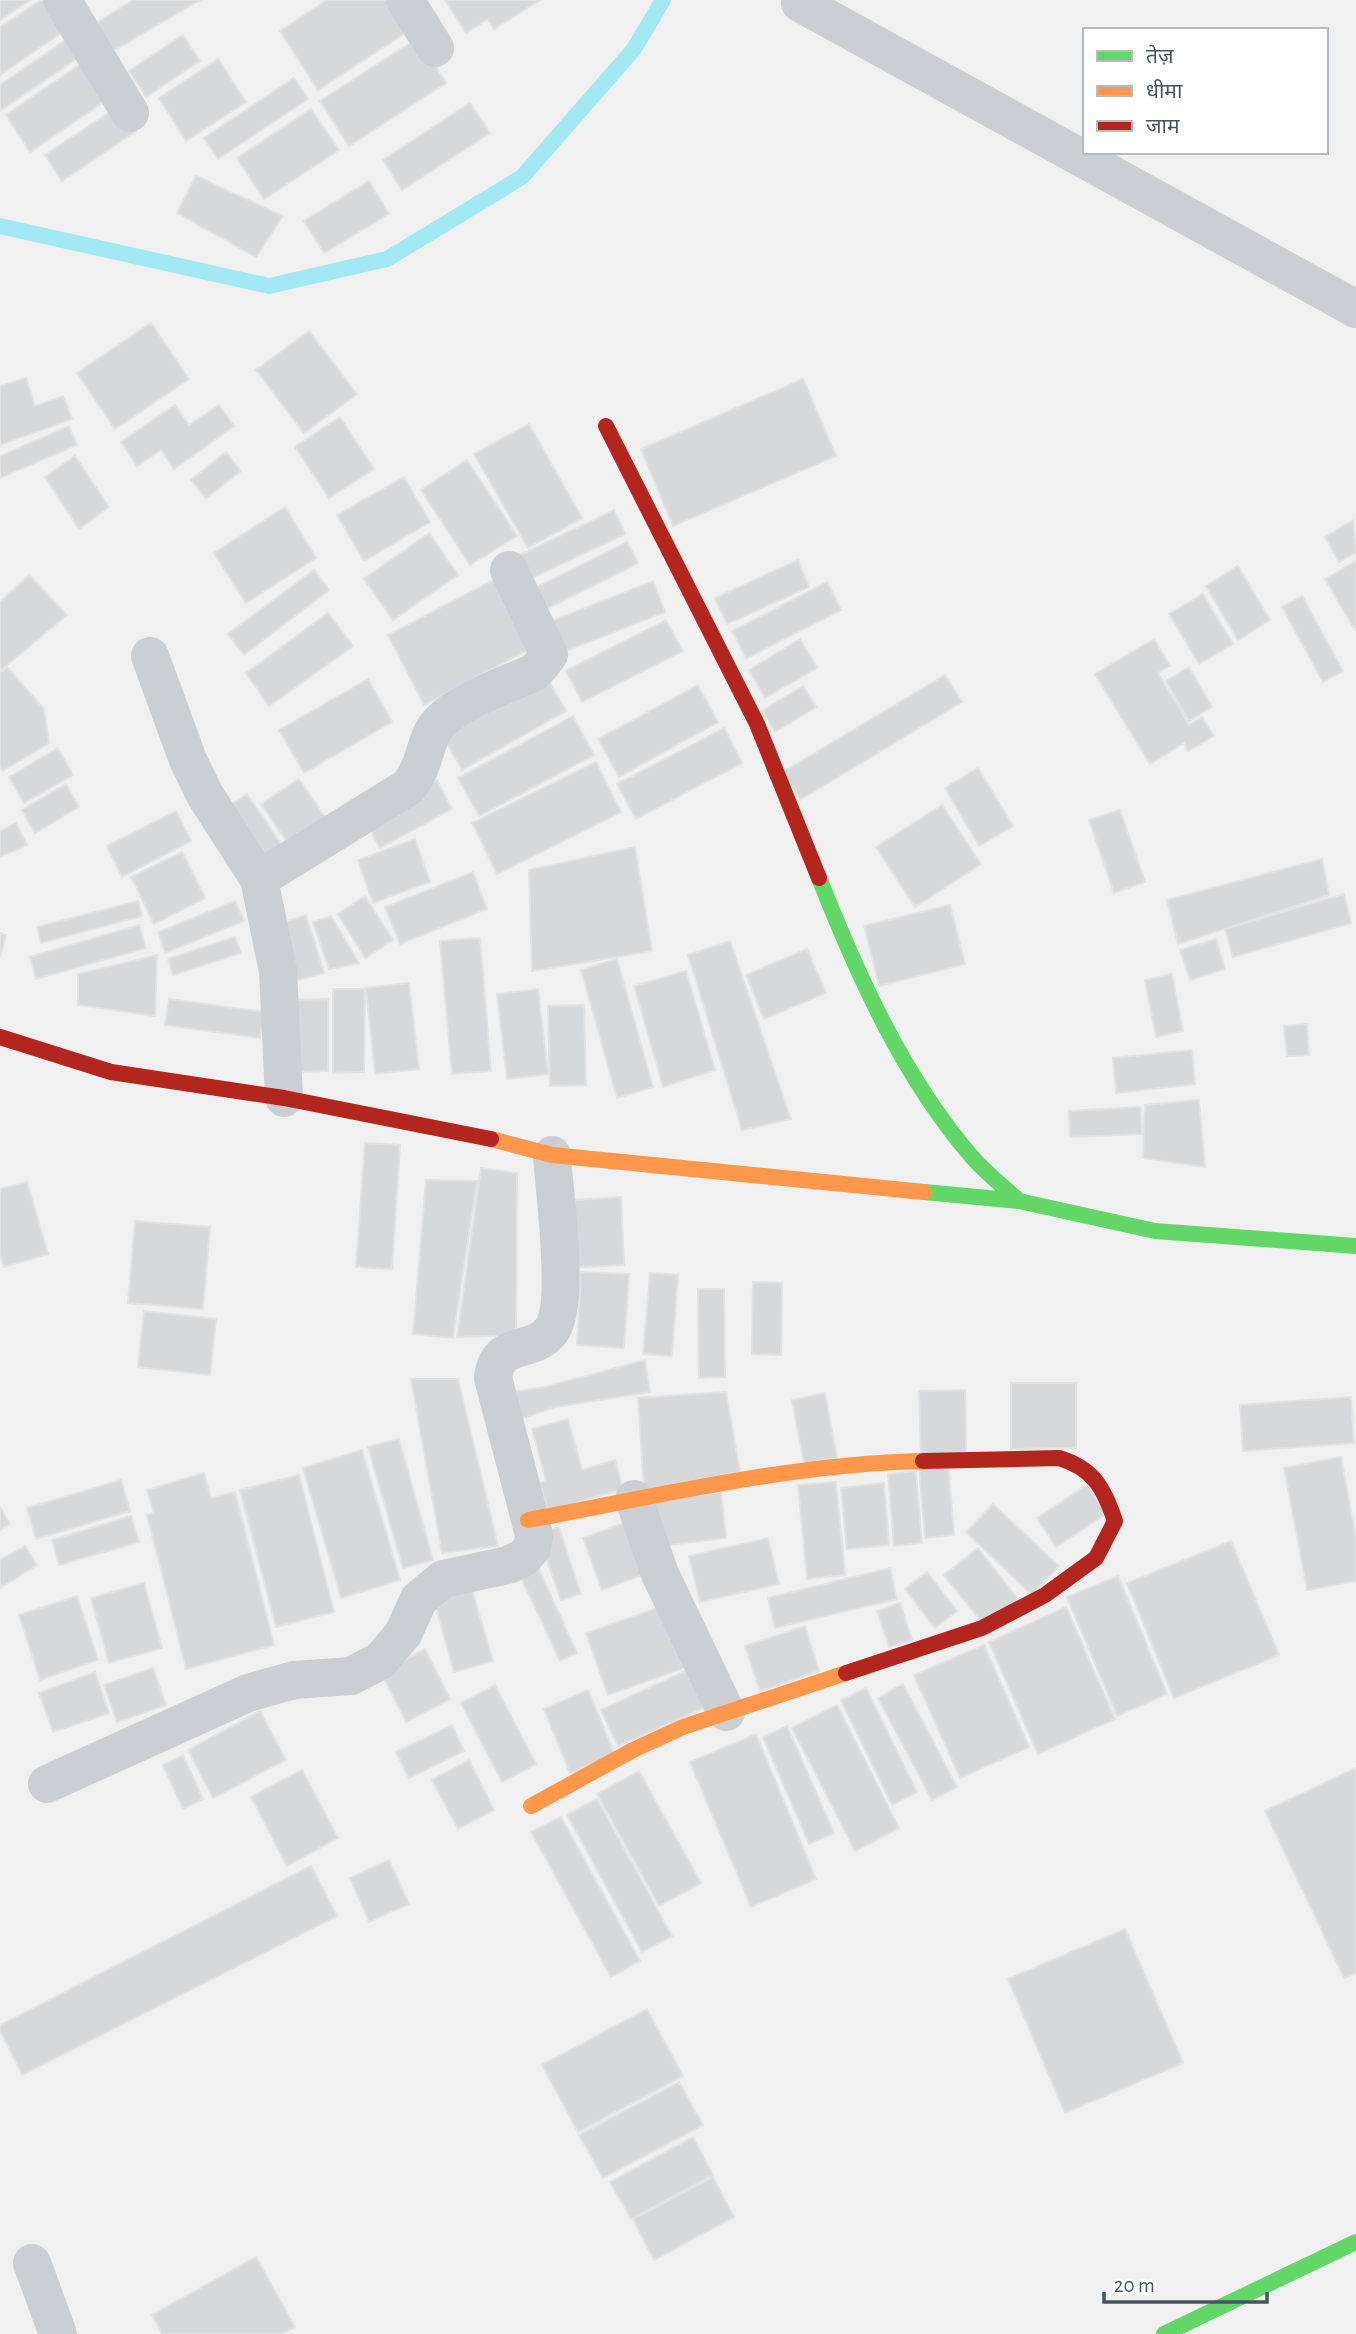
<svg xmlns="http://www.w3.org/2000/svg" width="1356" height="2334" viewBox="0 0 1356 2334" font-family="'Alegreya Sans','Noto Sans Devanagari',sans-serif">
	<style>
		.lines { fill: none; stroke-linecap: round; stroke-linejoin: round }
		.stream { stroke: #a3e9f4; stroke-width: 16 }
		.building { fill: #d7d8da; stroke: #e2e2e3; stroke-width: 2 }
		.street { stroke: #cccfd1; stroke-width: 38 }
		.fast { stroke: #63d668; stroke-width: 16 }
		.slow { stroke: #ff974d; stroke-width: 16 }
		.jam { stroke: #b3261e; stroke-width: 16 }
	</style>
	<rect width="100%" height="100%" fill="#f1f0f0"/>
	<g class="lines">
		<path class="stream" d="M0,226L269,286L387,259L522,177L634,49L663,0"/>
	</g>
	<path class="building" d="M0,0H30L0,20Z
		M41,0H47L67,29L0,75V27Z
		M133,0H200L108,54L90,27Z
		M327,0H399L416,26L318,90L280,31Z
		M445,0H540L494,29L488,19L466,33Z
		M183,35L200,61L146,97L129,71Z
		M70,37L82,55L0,111V85Z
		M418,38L446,83L349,146L320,101Z
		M218,59L246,102L186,141L159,98Z
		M85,61L111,97L30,152L6,115Z
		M294,78L308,99L218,159L204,138Z
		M470,103L490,133L402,190L383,160Z
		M119,106L136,131L62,181L45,155Z
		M311,109L339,150L264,199L237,158Z
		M196,176L283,216L256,257L177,213Z
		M369,181L389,214L324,253L304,221Z
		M151,323L189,379L115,429L77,373Z
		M309,331L357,394L304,433L256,370Z
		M26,378L35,406L63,396L72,419L0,445V386Z
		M803,379L836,456L673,526L641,449Z
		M175,405L189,425L219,405L234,426L174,469L161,450L137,466L121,442Z
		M340,417L374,469L329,498L295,447Z
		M529,424L582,518L528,548L474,454Z
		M69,426L77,445L0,478V456Z
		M226,452L241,471L206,498L191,480Z
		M75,456L109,507L79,529L45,477Z
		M467,460L517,536L470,565L421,490Z
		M404,477L430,522L364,561L337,515Z
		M285,507L316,558L246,603L214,553Z
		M614,510L625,534L528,580L518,556Z
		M1353,520L1356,552L1339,562L1325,537Z
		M429,533L458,575L393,620L364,579Z
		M627,542L638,563L542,611L531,590Z
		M798,560L809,587L727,624L715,598Z
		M1356,561V629L1355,630L1325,579Z
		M1238,566L1270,620L1238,640L1206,586Z
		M314,570L329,590L244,655L228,634Z
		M29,575L67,615L0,671V602Z
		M499,577L535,646L424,705L388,635Z
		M653,581L665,612L561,653L549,622Z
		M827,582L841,610L746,659L732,631Z
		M1203,594L1233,644L1199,664L1169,614Z
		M1302,596L1343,671L1323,682L1282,607Z
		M328,613L353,646L269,706L246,673Z
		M666,620L683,651L582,702L566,671Z
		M800,639L817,668L765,698L749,670Z
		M1154,639L1170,666L1158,673L1189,725L1202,717L1214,736L1188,751L1184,743L1150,764L1095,674Z
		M7,667L44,709L49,743L3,771L0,767V673Z
		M1189,667L1212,707L1189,721L1166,681Z
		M545,674L566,711L462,770L441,733Z
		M945,675L962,702L800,800L783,772Z
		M368,679L392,722L304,773L279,730Z
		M698,685L718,722L619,777L598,739Z
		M803,686L816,707L775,732L762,711Z
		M573,716L594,755L479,816L458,778Z
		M724,728L742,763L636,819L617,784Z
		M58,748L73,775L24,803L9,777Z
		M596,762L621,812L497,874L472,823Z
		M978,768L1013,826L979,846L945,788Z
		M299,779L327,820L290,846L261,804Z
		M437,780L452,809L380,848L365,819Z
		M66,784L79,807L35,833L22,810Z
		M247,794L281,844L255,862L221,811Z
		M942,805L981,864L915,907L876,847Z
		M1120,810L1145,882L1114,893L1089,820Z
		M176,811L191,841L122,877L107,846Z
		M16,823L27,845L0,857V831Z
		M415,839L430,882L373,903L358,860Z
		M635,847L652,951L532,971L529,870Z
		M182,852L205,898L154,924L131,877Z
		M1322,859L1329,895L1178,944L1167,900Z
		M473,872L487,909L400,944L385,907Z
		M1344,894L1351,923L1233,957L1225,929Z
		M365,896L393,940L365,958L338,914Z
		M138,901L142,916L41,943L37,927Z
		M235,901L244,921L165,953L158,932Z
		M950,905L965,964L879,986L864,926Z
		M306,915L324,973L289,983L272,926Z
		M331,916L359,963L329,969L313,922Z
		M139,925L146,948L36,979L30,957Z
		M0,933L6,935L0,957Z
		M235,937L241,953L173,975L168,959Z
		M480,938L491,1071L452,1074L440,941Z
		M1216,939L1225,969L1190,980L1180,950Z
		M730,941L791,1119L742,1130L688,955Z
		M807,949L826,993L764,1019L746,975Z
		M157,955L155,1016L78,1005V974Z
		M617,959L653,1087L617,1098L581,970Z
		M686,971L715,1070L663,1087L634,986Z
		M1172,974L1183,1031L1156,1037L1145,980Z
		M409,983L419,1069L375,1074L366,988Z
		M333,989H365L364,1072L333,1073Z
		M538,989L548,1074L507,1079L497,994Z
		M169,999L264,1012L260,1038L165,1025Z
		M328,999V1071L287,1072L286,1000Z
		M584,1005L586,1085L550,1086L548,1006Z
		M1307,1024L1309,1055L1287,1056L1284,1026Z
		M1192,1050L1195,1084L1116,1093L1113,1058Z
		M1199,1100L1205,1167L1143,1158L1145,1105Z
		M1141,1107L1142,1134L1070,1137L1069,1111Z
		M365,1143L400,1145L392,1269L356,1267Z
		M481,1168L517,1173L516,1335L457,1337Z
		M426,1180L477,1181L453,1338L413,1334Z
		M27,1182L48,1254L4,1267L0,1255V1189Z
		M621,1197L624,1265L563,1268L560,1201Z
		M135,1221L210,1227L203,1309L128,1303Z
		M581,1272L629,1274L624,1348L577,1345Z
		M650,1273L678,1275L672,1356L643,1354Z
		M753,1282L782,1283L781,1355L752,1354Z
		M698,1289H724L725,1377L699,1378Z
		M144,1311L216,1319L210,1375L138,1367Z
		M645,1360L650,1392L555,1407L518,1420L512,1392L545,1387Z
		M411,1379H458L498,1546L442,1553Z
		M1011,1383H1076V1448L1011,1449Z
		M965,1390L966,1454L921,1455L919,1391Z
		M726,1392L740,1472L644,1490L638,1398Z
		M825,1393L837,1458L804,1464L792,1400Z
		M1351,1397L1354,1443L1243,1451L1240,1405Z
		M568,1419L582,1470L615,1460L623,1489L548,1511L540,1483L546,1481L532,1429Z
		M399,1439L433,1560L403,1568L368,1447Z
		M362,1450L400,1580L341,1598L303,1468Z
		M1341,1457L1356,1538V1581L1307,1590L1284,1468Z
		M948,1463L954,1535L925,1538L919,1466Z
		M916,1471L922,1543L894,1546L888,1474Z
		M204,1473L211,1498L235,1492L274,1645L186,1669L147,1515L154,1513L147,1490Z
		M299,1475L334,1612L276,1627L240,1490Z
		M121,1480L130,1511L36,1539L27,1508Z
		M836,1482L845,1575L807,1579L798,1485Z
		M884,1483L889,1545L847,1549L841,1488Z
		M1087,1485L1106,1514L1056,1547L1037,1518Z
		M721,1492L726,1538L653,1547L648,1502Z
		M993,1504L1059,1566L1032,1595L966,1532Z
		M0,1507L10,1524L0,1530Z
		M131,1516L139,1542L59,1565L52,1540Z
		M626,1522L645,1574L602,1590L583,1538Z
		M559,1527L581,1594L561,1600L538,1535Z
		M768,1538L779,1584L700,1602L689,1556Z
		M1231,1541L1279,1655L1174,1698L1127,1583Z
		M25,1546L37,1565L0,1588V1560Z
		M978,1548L1018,1599L984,1625L944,1575Z
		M537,1565L577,1653L560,1661L519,1573Z
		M890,1568L897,1599L775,1628L768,1598Z
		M927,1572L957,1611L935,1628L905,1589Z
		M1118,1576L1167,1694L1117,1716L1067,1597Z
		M144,1583L162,1648L109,1663L91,1598Z
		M470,1583L493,1661L454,1672L432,1594Z
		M77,1596L98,1660L40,1680L19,1615Z
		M900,1603L912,1640L889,1647L877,1611Z
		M665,1605L687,1667L608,1695L586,1633Z
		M1066,1607L1115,1719L1038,1754L989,1642Z
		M805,1626L819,1671L760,1691L745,1646Z
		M984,1645L1029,1747L960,1778L914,1675Z
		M425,1649L450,1699L406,1722L381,1673Z
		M153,1668L166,1705L117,1722L104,1685Z
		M687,1670L704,1708L618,1746L601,1710Z
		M95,1672L109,1713L53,1732L39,1693Z
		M903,1684L957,1787L932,1800L878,1698Z
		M495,1685L536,1764L502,1782L461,1703Z
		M866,1688L917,1792L892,1805L841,1700Z
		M588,1690L615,1755L570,1773L544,1709Z
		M837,1705L899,1828L855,1851L792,1728Z
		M260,1711L286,1760L213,1798L188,1750Z
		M452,1725L464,1751L409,1778L396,1752Z
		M787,1726L834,1833L809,1844L763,1737Z
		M756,1734L816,1879L751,1907L690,1762Z
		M183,1755L203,1799L183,1809L163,1765Z
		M469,1760L494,1810L458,1829L432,1780Z
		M1356,1768V1973L1344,1978L1265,1811Z
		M302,1770L338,1838L287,1866L251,1797Z
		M639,1771L701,1883L659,1906L597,1794Z
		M597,1799L672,1936L642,1952L567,1815Z
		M561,1817L640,1961L611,1977L531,1832Z
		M389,1860L409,1904L369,1922L350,1878Z
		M311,1866L337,1916L22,2075L0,2031V2025Z
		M1125,1929L1183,2063L1065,2113L1008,1979Z
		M647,2009L683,2076L578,2132L542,2065Z
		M679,2082L703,2125L603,2178L579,2135Z
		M693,2137L713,2175L631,2219L610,2182Z
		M713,2177L734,2217L654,2260L633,2219Z
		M256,2257L295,2327L282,2334H162L152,2315Z"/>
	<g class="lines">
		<path class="street" d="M62,0L130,113
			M405,0L435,48
			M800,3L1356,309
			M150,656L188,760L205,795L259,879L278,971L284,1098
			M259,879L408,787C423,769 423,753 432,733C445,705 507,685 535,672L549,655L509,570
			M634,1499L660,1574L726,1712
			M47,1784L248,1693L294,1680L351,1676L380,1661L403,1634L419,1599L443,1579L508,1565L523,1558L532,1548L534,1535L493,1378C498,1337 531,1356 551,1331C571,1305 554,1191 552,1155
			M32,2263L58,2334"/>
		<path class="fast" d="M819,878C858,976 903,1077 972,1157C986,1173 1004,1187 1019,1201
			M924,1192L1019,1201L1155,1231L1356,1246
			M1164,2334L1356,2242"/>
		<path class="slow" d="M491,1139L552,1155L924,1192
			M528,1520C658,1496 791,1464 923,1461
			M531,1806L633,1750L683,1727L846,1673"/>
		<path class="jam" d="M606,426L757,724L819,878
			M0,1037L111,1072L284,1098L491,1139
			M846,1673L982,1628L1045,1595L1096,1558L1115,1521C1104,1488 1093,1468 1059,1458L923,1461"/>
	</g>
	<rect x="1083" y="28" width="245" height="126" fill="#ffffff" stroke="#b5bbbf" stroke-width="2"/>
	<rect x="1097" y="51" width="35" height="10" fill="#63d668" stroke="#b5bbbf" stroke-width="2"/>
	<text x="1146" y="63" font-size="21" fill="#45545f">तेज़</text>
	<rect x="1097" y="86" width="35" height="10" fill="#ff974d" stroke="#b5bbbf" stroke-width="2"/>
	<text x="1146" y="98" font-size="21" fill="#45545f">धीमा</text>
	<rect x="1097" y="121" width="35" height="10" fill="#b3261e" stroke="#b5bbbf" stroke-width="2"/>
	<text x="1146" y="133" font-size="21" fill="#45545f">जाम</text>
	<path d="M1104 2292v10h163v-10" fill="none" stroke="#45545f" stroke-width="3.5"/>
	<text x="1114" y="2292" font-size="21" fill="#45545f" stroke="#ffffff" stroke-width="5" paint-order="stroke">20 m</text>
</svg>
